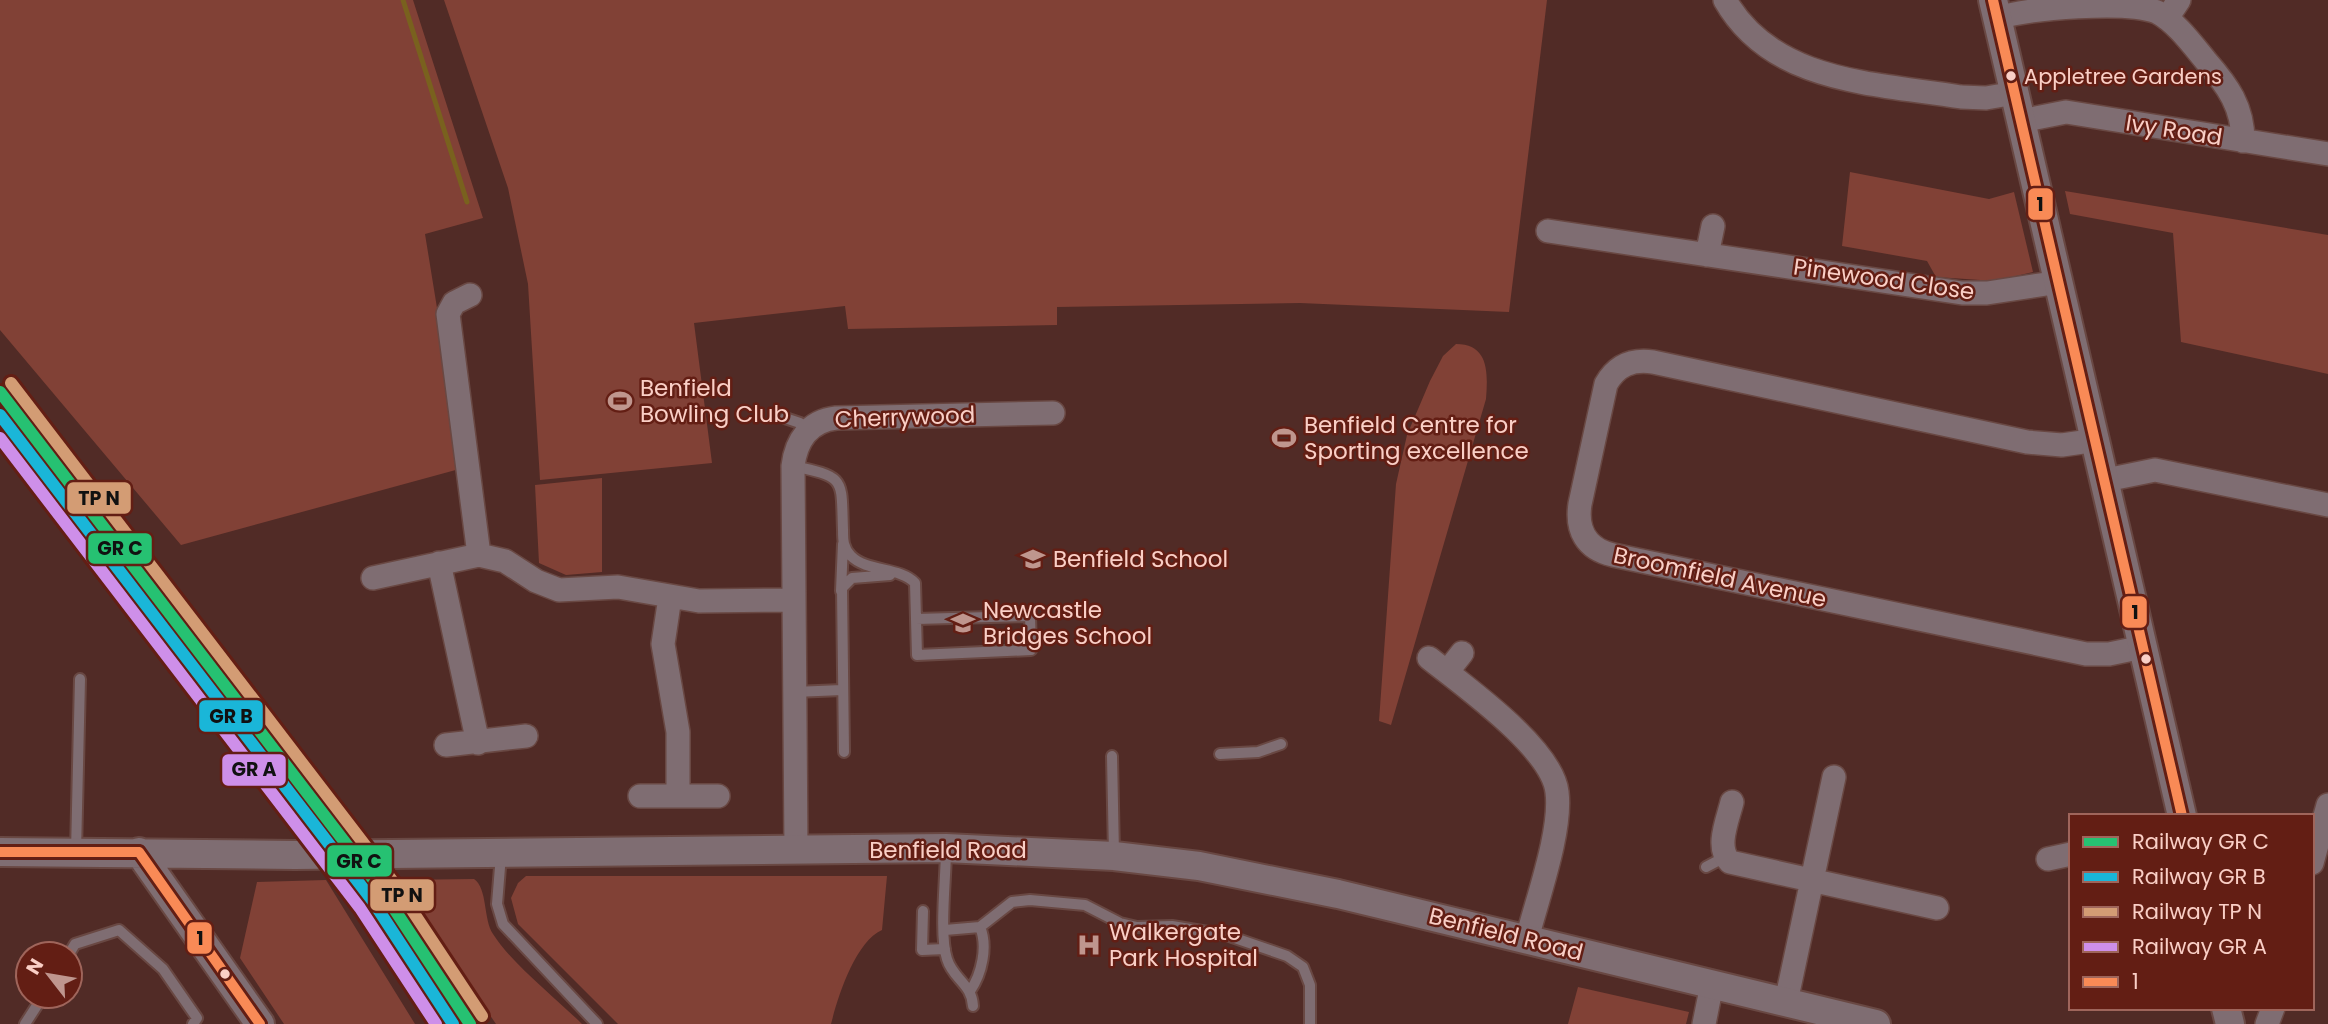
<svg xmlns="http://www.w3.org/2000/svg" width="2328" height="1024" viewBox="0 0 2328 1024" font-family="Poppins,sans-serif">
	<style>
		.green { fill: #814136 }
		.lines { fill: none; stroke-linecap: round; stroke-linejoin: round }
		.stream { stroke: #79611e; stroke-width: 5 }
		.service-casing { stroke: #694843; stroke-width: 14 }
		.minor-casing { stroke: #694843; stroke-width: 26 }
		.tertiary-casing { stroke: #694843; stroke-width: 32 }
		.service { stroke: #7f6d72; stroke-width: 10 }
		.minor { stroke: #7f6d72; stroke-width: 23 }
		.tertiary { stroke: #7f6d72; stroke-width: 28 }
		.bus-1-casing { stroke: #631e14; stroke-width: 16 }
		.bus-1 { stroke: #f98a56; stroke-width: 10 }
		.rail-1-casing { stroke: #631e14; stroke-width: 18 }
		.rail-2-casing { stroke: #631e14; stroke-width: 18 }
		.rail-3-casing { stroke: #631e14; stroke-width: 18 }
		.rail-4-casing { stroke: #631e14; stroke-width: 18 }
		.rail-1 { stroke: #26c172; stroke-width: 12 }
		.rail-2 { stroke: #1ab6d8; stroke-width: 12 }
		.rail-3 { stroke: #d39c74; stroke-width: 12 }
		.rail-4 { stroke: #ce8fe9; stroke-width: 12 }
		.bus-dot { fill: #facfc6; stroke: #631e14; stroke-width: 2.5 }
		.labels { text-anchor: middle; stroke-width: 5; stroke-linejoin: round; paint-order: stroke }
		.bus-label { font-size: 21px; fill: #facfc6; stroke: #631e14; text-anchor: start }
		.street-label { font-size: 23px; fill: #facfc6; stroke: #631e14 }
		.poi-label { font-size: 23px; fill: #facfc6; stroke: #631e14; text-anchor: start }
		.line-badge { stroke: #631e14; stroke-width: 2.5 }
		.pale-badge-label { font-size: 19px; text-anchor: middle; font-weight: bold; fill: #111 }
	</style>
	<rect width="100%" height="100%" fill="#512b26"/>
	<path class="green" d="M0,0H413L483,218L425,234L463,468L181,545L0,330Z
		M444,0H1547L1509,312L1300,303L1057,307V325L848,329L845,306L694,323L712,463L540,480L528,284L508,188Z
		M1850,172L1989,199L2014,192L2033,272L1995,281L1936,277L1927,261L1842,246Z
		M2065,191L2328,235V374L2181,342L2173,233L2070,214Z
		M1456,344C1489,344 1488,373 1486,399L1391,725L1379,721L1396,484L1407,435L1430,381L1443,356Z
		M602,478V572L566,575L539,563L535,485Z
		M526,876H887L882,930C855,942 838,997 831,1024H618L518,924L511,898L518,883Z
		M474,879C488,889 483,919 493,934C512,964 556,998 582,1024H496L397,880Z
		M326,880L415,1024H284L240,958L257,882Z
		M1578,987L1689,1012L1686,1024H1568Z"/>
	<g class="lines">
		<path class="stream" d="M403,0L467,202"/>
		<g class="service-casing">
			<path id="service" d="M785,418L800,423L808,430
				M793,466C847,477 841,479 843,530C843,540 843,548 851,556C867,572 900,567 915,583L917,655L1031,650L1030,616L916,619
				M841,591L843,544
				M794,692L842,690
				M844,752L842,588L852,578L890,575
				M1220,754L1258,752L1281,744
				M1112,756L1114,854
				M946,850C946,877 939,935 947,959C953,979 972,984 973,1006
				M76,852L80,679
				M501,855L497,904L503,924L597,1024
				M1706,867L1725,857
				M923,911L922,950L945,949
				M945,930L980,927L1012,902L1030,900L1085,905L1120,923L1137,927L1172,926L1226,935L1287,956L1303,967L1310,985V1024
				M69,954L75,944L119,930L163,969L197,1018L193,1024
				M970,991C982,974 988,946 980,927
				M25,1024L43,996"/>
		</g>
		<g class="minor-casing">
			<path id="minor" d="M1725,0C1773,84 1876,83 1961,97L1986,98L2015,93
				M1997,18C2032,8 2125,0 2157,12C2176,22 2192,44 2206,61C2228,86 2243,107 2243,141
				M2167,18L2179,0
				M2021,121L2066,112L2328,154
				M1548,231L1962,293H1987L2060,282
				M1707,255L1713,226
				M470,295L454,303L448,314L479,555
				M2097,440L2062,445L2027,442L1653,362C1632,359 1617,365 1606,384L1580,504C1576,530 1586,549 1613,555L2086,654H2109L2143,647
				M2106,480L2155,470L2328,505
				M439,563L478,743
				M373,578L479,555L505,561L536,581L559,590L618,587L699,601L793,600
				M670,597L663,644L678,732V796
				M1429,658C1464,686 1552,748 1557,792C1562,831 1537,899 1527,939
				M1447,672L1462,653
				M446,745L526,736
				M640,796H718
				M1732,802C1728,819 1715,848 1730,862L1937,908
				M796,850L793,466C796,441 809,421 836,418L1053,413
				M2048,859L2071,854
				M2312,863L2328,805
				M1786,1002L1834,777
				M1704,1024L1712,984
				M2267,1024L2273,1008"/>
		</g>
		<g class="tertiary-casing">
			<path id="tertiary" d="M1993,0L2182,816
				M0,852L295,855L946,848L1114,856L1199,866L1338,894L1876,1024
				M139,852L260,1024
				M2226,1008L2230,1024"/>
		</g>
		<use href="#service" class="service"/>
		<use href="#minor" class="minor"/>
		<use href="#tertiary" class="tertiary"/>
		<g class="bus-1-casing">
			<path id="bus-1" d="M1993,0L2182,816
				M0,852H139
				M139,852L260,1024"/>
		</g>
		<use href="#bus-1" class="bus-1"/>
		<g class="rail-1-casing">
			<path id="rail-1" d="M0,392L383,892L470,1024"/>
		</g>
		<g class="rail-2-casing">
			<path id="rail-2" d="M0,415L372,900L453,1024"/>
		</g>
		<g class="rail-3-casing">
			<path id="rail-3" d="M11,383L394,883L482,1016"/>
		</g>
		<g class="rail-4-casing">
			<path id="rail-4" d="M0,438L360,908L436,1024"/>
		</g>
		<use href="#rail-1" class="rail-1"/>
		<use href="#rail-2" class="rail-2"/>
		<use href="#rail-3" class="rail-3"/>
		<use href="#rail-4" class="rail-4"/>
	</g>
	<defs>
		<g id="stadium-bare" transform="scale(1.89)"><path d="M0-5a6.5 5 0 1 0 0 10a6.5 5 0 1 0 0-10ZM-3.5-1.8h7v3.6h-7Z" fill="#bf968e" stroke="#631e14" stroke-width="2.5" paint-order="stroke"/></g>
		<g id="school-bare" transform="scale(1.89)"><path d="M0-5L7-2L0 1L-7-2ZM-4 1L0 2.5L4 1V4Q0 6-4 4Z" fill="#bf968e" stroke="#631e14" stroke-width="2.5" paint-order="stroke"/></g>
		<g id="hospital-bare" transform="scale(1.89)"><path d="M-5-5h3v3.5h4V-5h3V5h-3V1.5h-4V5h-3Z" fill="#bf968e" stroke="#631e14" stroke-width="2.5" paint-order="stroke"/></g>
	</defs>
	<g fill-rule="evenodd">
		<use href="#stadium-bare" x="620" y="401"/>
		<use href="#stadium-bare" x="1284" y="438"/>
		<use href="#school-bare" x="1033" y="559"/>
		<use href="#school-bare" x="963" y="623"/>
		<use href="#hospital-bare" x="1089" y="945"/>
	</g>
	<g class="bus-dot">
		<circle cx="2011" cy="76" r="6"/>
		<circle cx="2146" cy="659" r="6"/>
		<circle cx="225" cy="974" r="6"/>
	</g>
	<g class="labels">
		<g class="bus-label">
			<text x="2024" y="84">Appletree Gardens</text>
		</g>
		<g class="street-label">
			<text transform="translate(2174 130) rotate(9)" y="8">Ivy Road</text>
			<text transform="translate(1884 279) rotate(8)" y="8">Pinewood Close</text>
			<text transform="translate(905 417) rotate(-2)" y="8">Cherrywood</text>
			<text transform="translate(1720 577) rotate(12)" y="8">Broomfield Avenue</text>
			<text x="948" y="858">Benfield Road</text>
			<text transform="translate(1506 934) rotate(14)" y="8">Benfield Road</text>
		</g>
		<g class="poi-label">
			<text x="640" y="396">Benfield<tspan x="640" dy="26">Bowling Club</tspan></text>
			<text x="1304" y="433">Benfield Centre for<tspan x="1304" dy="26">Sporting excellence</tspan></text>
			<text x="1053" y="567">Benfield School</text>
			<text x="983" y="618">Newcastle<tspan x="983" dy="26">Bridges School</tspan></text>
			<text x="1109" y="940">Walkergate<tspan x="1109" dy="26">Park Hospital</tspan></text>
		</g>
	</g>
	<g class="line-badge">
		<rect x="2027" y="187" width="27" height="34" rx="7" fill="#f98a56"/>
		<rect x="66" y="481" width="66" height="34" rx="7" fill="#d39c74"/>
		<rect x="87" y="532" width="66" height="33" rx="7" fill="#26c172"/>
		<rect x="2121" y="595" width="27" height="34" rx="7" fill="#f98a56"/>
		<rect x="198" y="699" width="66" height="34" rx="7" fill="#1ab6d8"/>
		<rect x="221" y="753" width="66" height="34" rx="7" fill="#ce8fe9"/>
		<rect x="326" y="844" width="67" height="34" rx="7" fill="#26c172"/>
		<rect x="369" y="878" width="66" height="34" rx="7" fill="#d39c74"/>
		<rect x="186" y="921" width="27" height="34" rx="7" fill="#f98a56"/>
	</g>
	<g class="pale-badge-label">
		<text x="2040" y="211">1</text>
		<text x="99" y="505">TP N</text>
		<text x="120" y="555">GR C</text>
		<text x="2135" y="619">1</text>
		<text x="231" y="723">GR B</text>
		<text x="254" y="776">GR A</text>
		<text x="359" y="868">GR C</text>
		<text x="402" y="902">TP N</text>
		<text x="200" y="945">1</text>
	</g>
	<rect x="2069" y="814" width="245" height="196" fill="#631e14" stroke="#9f655b" stroke-width="2"/>
	<rect x="2083" y="837" width="35" height="10" fill="#26c172" stroke="#9f655b" stroke-width="2"/>
	<text x="2132" y="849" font-size="21" fill="#facfc6">Railway GR C</text>
	<rect x="2083" y="872" width="35" height="10" fill="#1ab6d8" stroke="#9f655b" stroke-width="2"/>
	<text x="2132" y="884" font-size="21" fill="#facfc6">Railway GR B</text>
	<rect x="2083" y="907" width="35" height="10" fill="#d39c74" stroke="#9f655b" stroke-width="2"/>
	<text x="2132" y="919" font-size="21" fill="#facfc6">Railway TP N</text>
	<rect x="2083" y="942" width="35" height="10" fill="#ce8fe9" stroke="#9f655b" stroke-width="2"/>
	<text x="2132" y="954" font-size="21" fill="#facfc6">Railway GR A</text>
	<rect x="2083" y="977" width="35" height="10" fill="#f98a56" stroke="#9f655b" stroke-width="2"/>
	<text x="2132" y="989" font-size="21" fill="#facfc6">1</text>
	<g transform="translate(49 975) rotate(301)"><circle r="33" fill="#631e14" stroke="#9f655b" stroke-width="2"/>
	<path d="M0-5L12 26L0 18L-12 26Z" fill="#bf968e"/>
	<text y="-10" font-size="19" font-weight="bold" text-anchor="middle" fill="#facfc6">N</text>
	</g>
</svg>
